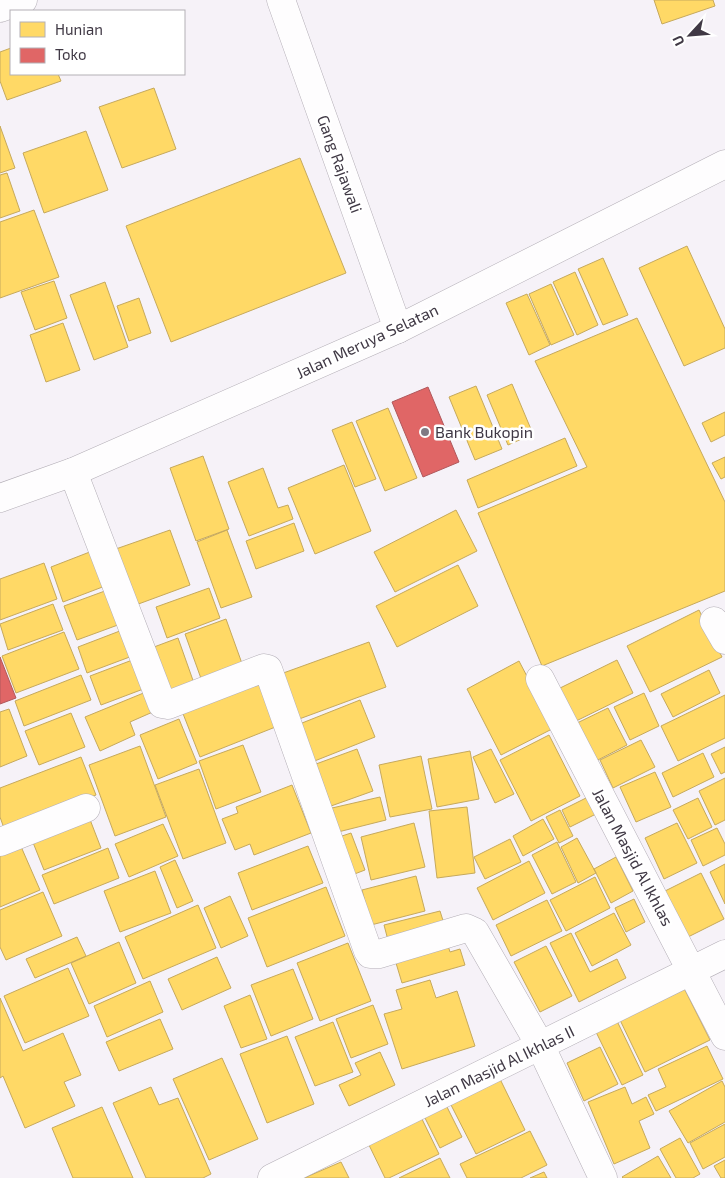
<svg xmlns="http://www.w3.org/2000/svg" width="725" height="1178" viewBox="0 0 725 1178" font-family="'Exo 2',sans-serif">
	<style>
		.homes { fill: #ffd966; stroke: #c6a95c }
		.shops { fill: #e06666; stroke: #b0585c }
		.lines { fill: none; stroke-linecap: round; stroke-linejoin: round }
		.street-casing { stroke: #b3aeb6; stroke-width: 29 }
		.secondary-casing { stroke: #b3aeb6; stroke-width: 29 }
		.street { stroke: #fefdfe; stroke-width: 28 }
		.secondary { stroke: #fefdfe; stroke-width: 28 }
		.poi-dot { fill: #807a84; stroke: #fff; stroke-width: 2 }
		.labels { text-anchor: middle; stroke-width: 5; stroke-linejoin: round; paint-order: stroke }
		.street-label { font-size: 16px; fill: #403945; stroke: #fff }
		.poi-label { font-size: 16px; fill: #403945; stroke: #fff; text-anchor: start }
	</style>
	<rect width="100%" height="100%" fill="#f6f2f8"/>
	<path class="homes" d="M654,0H713L715,6L662,24Z
		M11,48V74H58L61,81L7,100L0,81V52Z
		M154,88L176,149L122,168L99,107Z
		M0,126L15,168L0,173Z
		M86,131L108,190L44,213L23,153Z
		M300,158L346,273L171,342L126,226Z
		M7,173L20,211L0,218V175Z
		M34,210L59,277L0,298V222Z
		M687,246L725,329V348L684,366L639,268Z
		M603,258L628,315L603,325L578,269Z
		M575,272L598,325L577,335L553,282Z
		M54,281L67,318L35,330L21,292Z
		M105,282L128,347L94,360L70,295Z
		M551,284L574,335L551,345L529,294Z
		M527,294L550,345L529,355L506,303Z
		M139,298L151,333L129,341L117,306Z
		M637,318L725,502V591L542,666L478,513L587,467L535,361Z
		M63,323L80,370L46,382L30,335Z
		M512,384L533,434L508,445L487,395Z
		M476,386L502,449L475,460L449,397Z
		M388,408L417,478L385,491L356,421Z
		M725,412V435L711,442L702,423Z
		M352,422L376,479L355,487L332,430Z
		M565,438L577,466L478,508L467,480Z
		M203,456L229,529L196,541L170,468Z
		M725,457V477L721,479L712,463Z
		M344,465L371,531L315,554L288,488Z
		M263,468L278,508L288,505L293,519L249,536L228,482Z
		M456,510L477,551L395,592L374,552Z
		M294,523L304,551L256,569L246,541Z
		M170,530L190,585L133,606L113,550Z
		M227,530L252,597L221,608L197,542Z
		M100,548L113,583L63,602L51,567Z
		M44,563L57,599L0,620V579Z
		M458,565L478,606L397,647L376,606Z
		M113,588L126,622L77,640L64,606Z
		M209,588L220,618L167,638L156,607Z
		M53,604L63,630L8,650L0,624Z
		M699,610L722,657L650,692L627,646Z
		M226,619L244,669L203,684L185,634Z
		M125,629L135,655L87,673L78,647Z
		M64,632L79,669L16,693L2,656Z
		M178,638L195,686L164,697L146,650Z
		M369,642L386,687L291,722L275,676Z
		M135,659L146,688L101,705L90,676Z
		M617,660L633,693L570,724L554,691Z
		M519,661L554,728L501,755L467,689Z
		M709,670L720,693L673,717L661,694Z
		M263,674L283,724L200,757L180,706Z
		M81,675L91,700L24,726L15,701Z
		M146,692L155,711L130,722L135,735L100,751L85,717Z
		M644,693L659,726L630,740L614,707Z
		M725,695V738L678,761L661,726Z
		M360,700L375,737L312,762L297,725Z
		M608,708L627,745L594,762L575,724Z
		M9,709L27,756L0,767V712Z
		M71,713L85,747L39,765L25,731Z
		M179,719L197,763L158,779L140,735Z
		M549,735L580,796L531,821L500,760Z
		M641,740L655,767L613,788L600,760Z
		M243,745L261,792L216,809L199,761Z
		M140,746L166,817L115,836L89,765Z
		M725,747V772L721,774L711,754Z
		M357,749L373,791L331,806L316,764Z
		M491,749L514,794L495,803L473,757Z
		M470,751L479,799L437,807L428,759Z
		M703,753L714,777L673,797L662,773Z
		M421,756L432,809L390,817L379,765Z
		M81,757L96,795L5,831L0,817V788Z
		M199,769L226,843L183,859L155,785Z
		M655,772L671,807L636,822L620,787Z
		M725,778V820L715,825L699,791Z
		M292,785L311,833L254,855L250,844L235,850L222,819L238,813L236,807Z
		M380,797L386,820L338,832L332,808Z
		M588,797L596,814L570,827L562,810Z
		M698,798L712,827L688,839L673,810Z
		M467,807L475,873L437,878L429,811Z
		M560,810L573,836L559,843L546,817Z
		M89,817L101,848L44,870L32,840Z
		M543,819L554,839L523,856L513,836Z
		M414,823L425,867L371,880L361,837Z
		M677,823L697,863L664,879L645,838Z
		M163,824L178,856L129,877L115,844Z
		M717,828L725,844V855L703,866L691,840Z
		M351,833L365,870L344,878L330,840Z
		M577,838L596,873L578,883L561,847Z
		M510,839L521,862L485,879L474,857Z
		M19,842L40,890L0,907V850Z
		M557,842L576,882L552,894L532,855Z
		M308,846L323,883L252,910L238,873Z
		M108,848L119,878L54,904L42,875Z
		M616,857L633,891L611,903L594,869Z
		M175,860L193,901L177,908L160,867Z
		M529,861L545,893L493,920L477,888Z
		M725,864V904L710,872Z
		M155,871L171,913L120,932L104,891Z
		M701,873L724,919L688,937L665,891Z
		M416,876L425,911L371,925L362,890Z
		M595,877L610,908L566,931L550,900Z
		M326,887L345,936L267,967L248,918Z
		M43,892L62,936L6,960L0,947V910Z
		M230,896L248,936L221,948L204,908Z
		M634,899L645,922L626,932L615,908Z
		M547,900L562,931L511,956L496,925Z
		M198,905L216,948L143,979L125,937Z
		M440,911L446,930L389,944L384,925Z
		M614,913L631,945L592,966L575,933Z
		M571,933L590,972L617,959L626,978L579,1002L550,943Z
		M77,937L86,956L35,978L26,959Z
		M446,939L450,952L460,949L465,965L402,983L393,953Z
		M119,942L136,983L89,1004L71,963Z
		M348,943L371,1001L320,1021L297,963Z
		M546,946L572,996L540,1012L514,962Z
		M217,957L231,988L182,1010L168,979Z
		M68,968L89,1016L25,1043L4,996Z
		M293,969L313,1019L271,1036L251,985Z
		M430,980L436,998L457,991L475,1046L402,1069L384,1014L402,1009L396,990Z
		M150,981L163,1012L107,1037L94,1006Z
		M684,988L710,1040L645,1072L620,1020Z
		M250,995L267,1039L241,1048L224,1006Z
		M0,998L23,1051L63,1033L81,1075L64,1082L75,1106L25,1128L3,1076L0,1078Z
		M373,1005L388,1044L351,1058L336,1019Z
		M160,1019L173,1049L119,1071L106,1042Z
		M617,1021L643,1075L622,1085L596,1032Z
		M333,1022L353,1072L315,1086L295,1037Z
		M287,1036L314,1104L267,1123L240,1054Z
		M707,1046L723,1079L656,1111L648,1095L666,1087L658,1069Z
		M600,1047L618,1084L584,1101L567,1063Z
		M380,1052L395,1085L349,1106L339,1085L361,1075L355,1063Z
		M222,1058L258,1139L209,1160L173,1079Z
		M500,1079L525,1130L476,1154L450,1103Z
		M722,1081L725,1087V1122L688,1143L669,1111Z
		M151,1087L159,1105L178,1098L211,1174L203,1178H146L113,1103Z
		M625,1087L632,1104L646,1097L654,1114L639,1121L650,1148L614,1164L588,1102Z
		M443,1099L462,1137L440,1148L421,1110Z
		M102,1107L133,1178H73L52,1128Z
		M421,1117L439,1154L389,1178H385L368,1143Z
		M725,1124V1157L703,1169L690,1143Z
		M530,1131L547,1165L521,1178H467L460,1164Z
		M680,1138L700,1174L693,1178H676L660,1149Z
		M658,1156L671,1178H623L622,1177Z
		M440,1158L450,1178H399Z
		M725,1160V1178H721L714,1166Z
		M341,1162L349,1178H304Z
		M544,1172L547,1178H530Z"/>
	<path class="shops" d="M428,387L459,462L423,477L392,402Z
		M0,657L16,698L0,704Z"/>
	<g class="lines">
		<g class="street-casing">
			<path id="street" d="M281,0L398,329
				M0,8L23,0
				M73,472L162,704L168,705L264,668L268,669L368,951L370,954H379L466,928L475,932L540,1045L603,1178
				M714,621L725,640
				M540,679L725,1036
				M0,842L86,808
				M272,1178L725,954"/>
		</g>
		<g class="secondary-casing">
			<path id="secondary" d="M0,498L73,472L398,329L725,164"/>
		</g>
		<use href="#street" class="street"/>
		<use href="#secondary" class="secondary"/>
	</g>
	<circle class="poi-dot" cx="425" cy="432" r="5"/>
	<g class="labels">
		<g class="street-label">
			<text transform="translate(340 164) rotate(70)" y="6">Gang Rajawali</text>
			<text transform="translate(367 341) rotate(-25)" y="6">Jalan Meruya Selatan</text>
			<text transform="translate(633 857) rotate(62)" y="6">Jalan Masjid Al Ikhlas</text>
			<text transform="translate(499 1066) rotate(-26)" y="6">Jalan Masjid Al Ikhlas II</text>
		</g>
		<g class="poi-label">
			<text x="435" y="438">Bank Bukopin</text>
		</g>
	</g>
	<rect x="10" y="10" width="175" height="65" fill="#ffffff" stroke="#b3b0b5"/>
	<rect x="20" y="22" width="25" height="15" fill="#ffd966" stroke="#b3b0b5"/>
	<text x="55" y="35" font-size="15" fill="#403945">Hunian</text>
	<rect x="20" y="48" width="25" height="15" fill="#e06666" stroke="#b3b0b5"/>
	<text x="55" y="60" font-size="15" fill="#403945">Toko</text>
	<g transform="translate(690 35) rotate(244)" stroke="#ffffff" stroke-width="4" paint-order="stroke">
	<path d="M0-4L9 19L0 12L-9 19Z" fill="#403945"/>
	<text y="-8" font-size="14" font-weight="bold" text-anchor="middle" fill="#403945">U</text>
	</g>
</svg>
